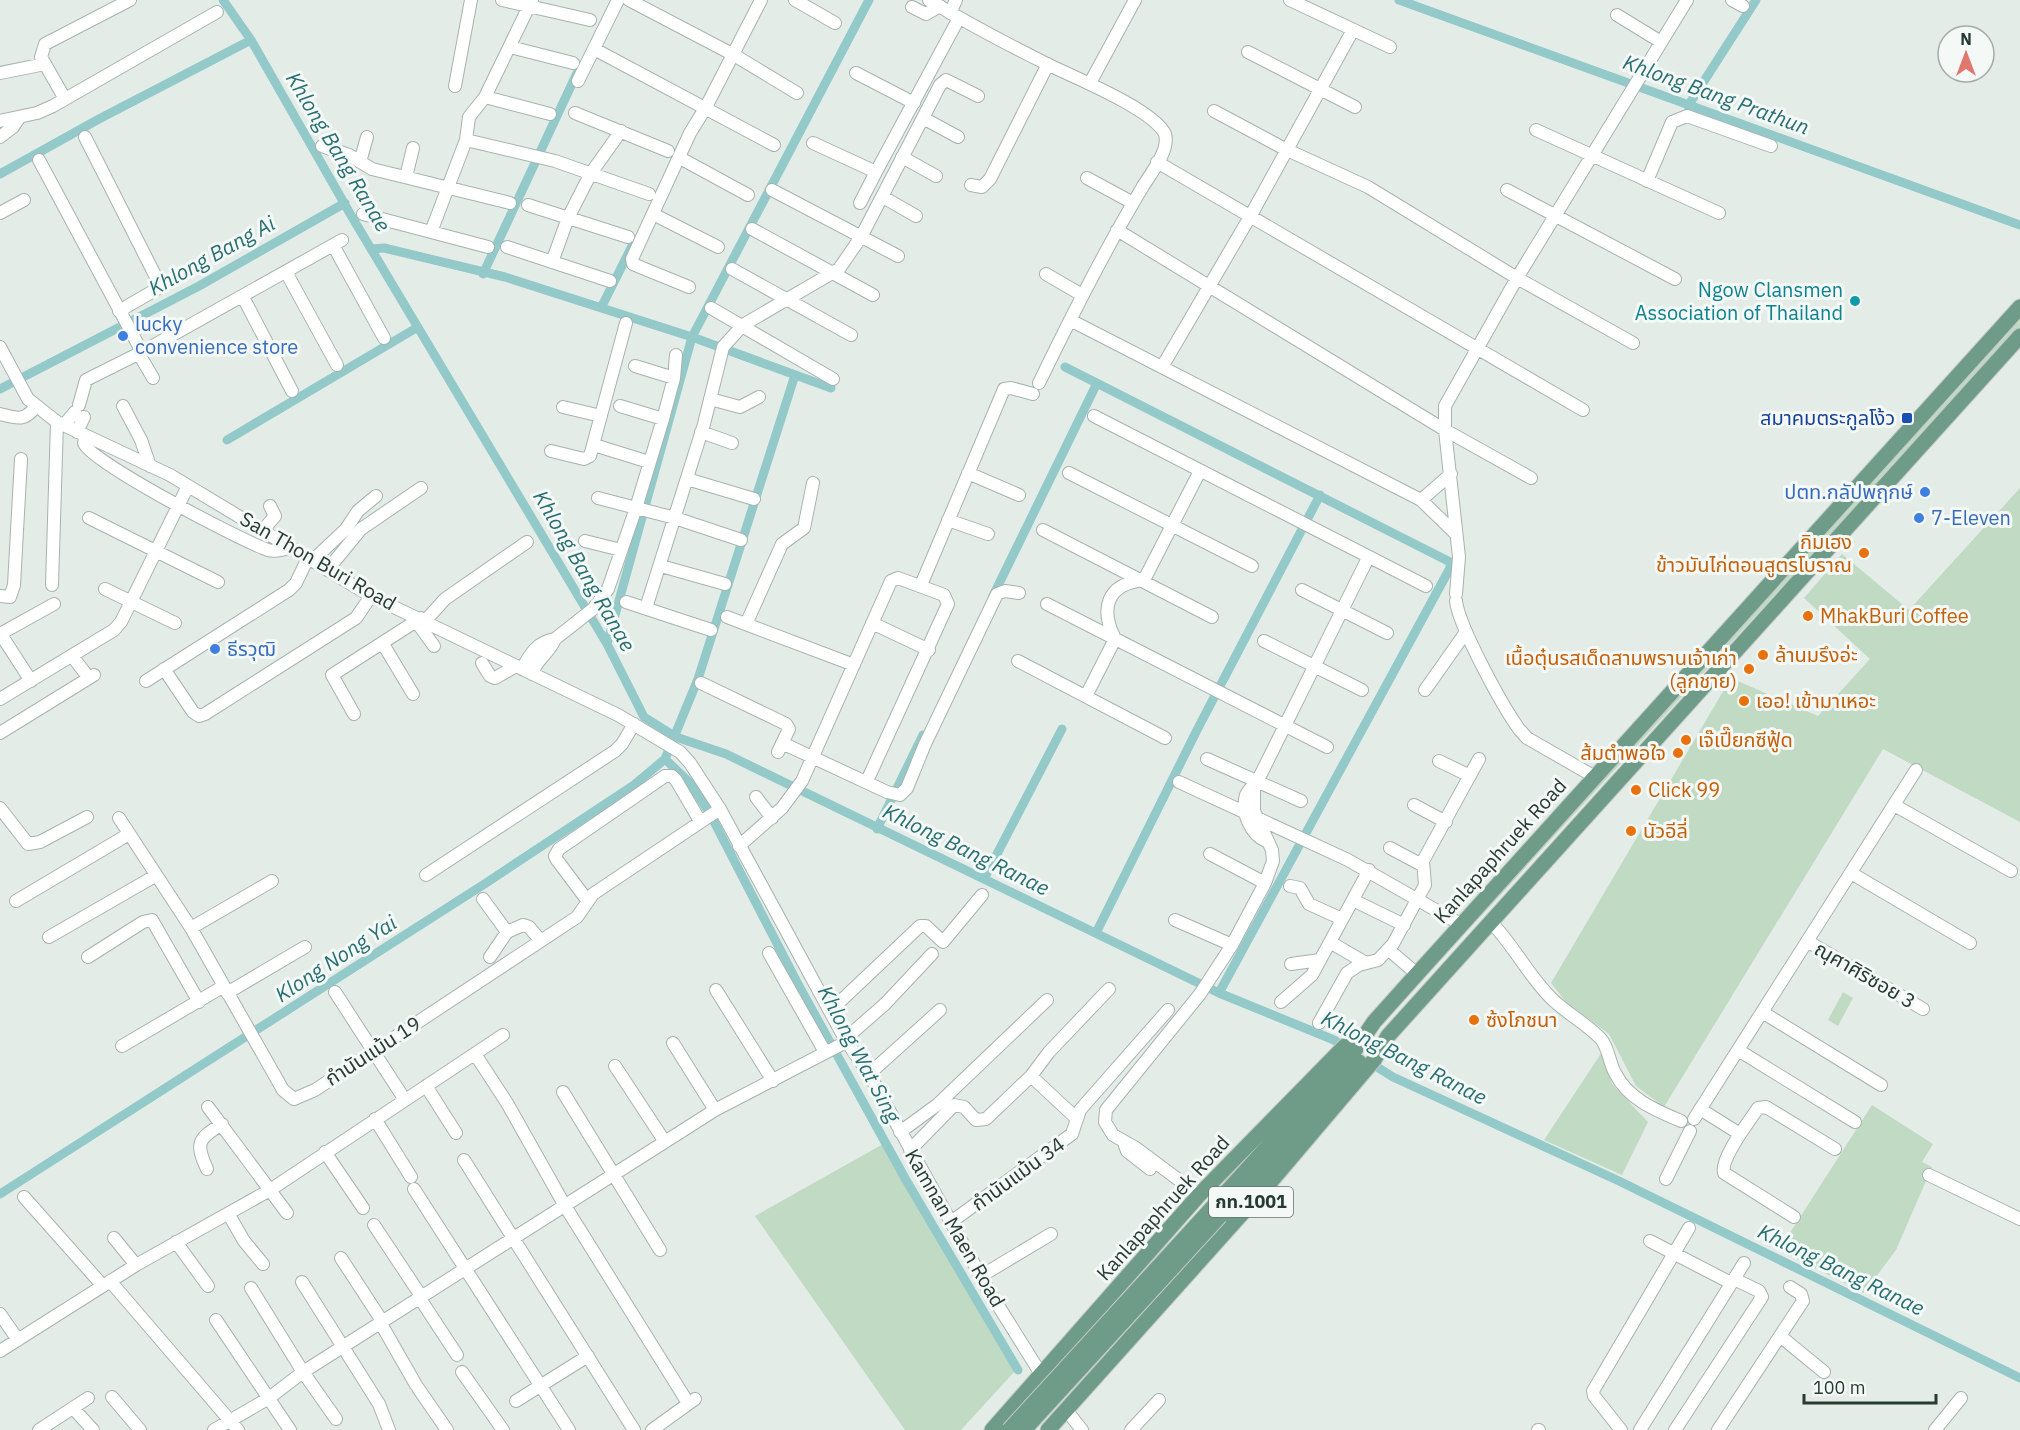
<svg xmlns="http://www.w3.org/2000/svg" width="2020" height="1430" viewBox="0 0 2020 1430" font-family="'IBM Plex Sans','Noto Sans Thai',sans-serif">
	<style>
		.green { fill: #c0dac3 }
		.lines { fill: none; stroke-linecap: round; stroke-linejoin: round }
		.canal { stroke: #93cac9; stroke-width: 9 }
		.minor-casing { stroke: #a7b3ad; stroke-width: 14 }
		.major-casing { stroke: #c2c8c6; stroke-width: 17 }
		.minor { stroke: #fff; stroke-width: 12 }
		.major { stroke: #6e9c89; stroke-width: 15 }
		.major-bridge-casing { stroke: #c2c8c6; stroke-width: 17; stroke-linecap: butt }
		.major-bridge { stroke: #6e9c89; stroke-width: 15 }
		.culture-dot { fill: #0f9aa8; stroke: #f4f8f6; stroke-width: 2 }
		.shop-dot { fill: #3f7fe0; stroke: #f4f8f6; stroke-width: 2 }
		.transit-dot { fill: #1a4fb4; stroke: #f4f8f6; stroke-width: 2 }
		.food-dot { fill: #e8710a; stroke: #f4f8f6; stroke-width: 2 }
		.labels { text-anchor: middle; stroke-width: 6; stroke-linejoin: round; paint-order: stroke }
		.shield { fill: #f4f8f6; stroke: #64746d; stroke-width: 1.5 }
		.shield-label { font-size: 18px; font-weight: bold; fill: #263b32 }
		.culture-label { font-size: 20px; fill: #0d838f; stroke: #f4f8f6; text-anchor: end }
		.shop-label { font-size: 20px; fill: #366cbe; stroke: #f4f8f6; text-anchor: start }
		.transit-label { font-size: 20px; fill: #164399; stroke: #f4f8f6; text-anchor: end }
		.food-label { font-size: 20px; fill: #c56008; stroke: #f4f8f6; text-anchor: start }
		.street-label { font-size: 20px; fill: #263b32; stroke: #f4f8f6 }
		.water-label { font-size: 21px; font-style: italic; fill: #276f70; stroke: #f4f8f6 }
	</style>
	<rect width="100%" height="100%" fill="#e4ece7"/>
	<path class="green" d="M2020,316V327L1471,927L1564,820Z
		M2020,488V822L1883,749L1664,1107L1636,1086L1609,1034L1566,1002L1551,983L1731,678L1818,716L1870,659L1804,598L1842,554L1909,610Z
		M1843,992L1853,998L1838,1026L1828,1020Z
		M1602,1052L1612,1084L1648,1122L1622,1175L1544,1140Z
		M1872,1105L1933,1144L1922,1162L1932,1167L1896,1250L1864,1293L1779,1250Z
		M885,1143L1015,1371L961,1430H905L755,1216Z"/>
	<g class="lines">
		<path class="canal" d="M223,0L251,40L352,217L607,644L644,717L676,737L726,754L1219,993L1334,1040L1347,1049
			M1399,0L2020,225
			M1688,106L1756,0
			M0,174L99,119L251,40
			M371,249L384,248L505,277L692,337L831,388
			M483,274L577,73
			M601,308L632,246
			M1065,367L1450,562V568L1219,993
			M0,389L199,286L345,203
			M227,440L418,327
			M993,596L1097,383
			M607,644L692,337L869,0
			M665,759L690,783L709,812L799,986L906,1180L1018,1370
			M877,829L923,735
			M984,879L1062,729
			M1096,933L1197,730L1320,495
			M1369,1062L1393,1077L1619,1181L2020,1378
			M0,1194L486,883L634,785L665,759L698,679L795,375"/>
		<g class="minor-casing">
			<path id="minor" d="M502,0L590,20
				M629,0L734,55L797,93
				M795,0L835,23
				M929,0C967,23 1007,44 1047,64C1073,77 1153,109 1165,134C1170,151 1150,174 1142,188C1104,251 1071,317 1039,383
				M1290,0L1390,47
				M1732,0L1743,6
				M912,7L926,14L940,6
				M950,13L956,0
				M1617,15L1661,42
				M510,47L573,63
				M596,50L774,145
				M1248,52L1355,107
				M0,73L45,64
				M856,73L914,103
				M578,81L618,0
				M1090,83L1135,0
				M455,86L471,0
				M485,97L550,114
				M65,99L41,57L45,44L130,0
				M1214,111L1285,149L1368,187L1517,278L1633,343
				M575,113L668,151
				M923,118L958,137
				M0,121L37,113L53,106L217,12
				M1536,130L1719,213
				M0,137L13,127L19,118
				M85,137L159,283L157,289L119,311
				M466,140L555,161L649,194
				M813,143L876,172L959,18
				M322,146L349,155L372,169L510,203
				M902,157L936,176
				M680,158L748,195
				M39,160L142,352
				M360,162L367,137
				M1157,162L1583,410
				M406,177L413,148
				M1087,178L1133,203
				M1647,181L1672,122L1687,116L1771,146
				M971,185L982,187L990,179L1048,64
				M772,190L898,256
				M1507,190L1675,279
				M883,197L916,216
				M860,203L876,172
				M528,205L628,237
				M0,213L24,200
				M363,214L488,247
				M653,214L718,247
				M752,229L873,295
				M1117,230L1445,430L1531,478
				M431,232L466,140L469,117L485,97L532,0
				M333,245L384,338
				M507,247L610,281
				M552,262L568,218L591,173L621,131
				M732,269L851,335
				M286,272L337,365
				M1046,274L1082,295
				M689,287L640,267L633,264L632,259L690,133L706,107L761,0
				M243,297L292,391
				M711,308L833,379
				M1070,320L1421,500L1456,534
				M0,347L28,399L57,422L170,475L371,596L618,715L680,752L690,763L720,809L845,1039L869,1074L989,1291L1041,1374
				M139,354L153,378
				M635,366L674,378
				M1162,367L1251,215L1353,30
				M710,399L740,407L759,397
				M79,405L86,380L142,352L342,240
				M123,406L141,440L150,466
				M620,406L663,419
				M563,407L601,416
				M0,414C16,418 25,422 35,407
				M1094,416L1426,586
				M64,425L75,412
				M77,432L84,417
				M701,432L732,443
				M86,436L84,443C88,461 244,542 268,550C275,552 283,550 290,547
				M594,445L649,462
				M551,451L584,459L590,456L626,323
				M968,473L1019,495
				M1069,473L1252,566
				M687,479L754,499
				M598,498L675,518L741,540
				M1421,500L1451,474
				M89,518L218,582
				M948,520L988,534
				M263,530L275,516L270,506
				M1043,530L1212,617
				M585,541L621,550
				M313,560L346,529L358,511L376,496
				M661,566L725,584
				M329,568L361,529L421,488
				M52,585L57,422
				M921,585L1004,389L1011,388L1033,394
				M105,589L175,623
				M1302,590L1387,633
				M1456,594L1459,557L1445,430V406L1517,278L1687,0
				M0,596L10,597L14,585L21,459
				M1456,601C1459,627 1503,707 1519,729L1527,738L1595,777
				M626,602L711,630
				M1047,604L1327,747
				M646,608L704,424L723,347L743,325L839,269L861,237L940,85L946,80L978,96
				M727,617L854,665
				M426,620L445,599L527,542
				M416,621L434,646
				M747,622L782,544L804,528L813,483
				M872,623L929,650
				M0,633L31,681
				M0,634L54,604
				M1264,641L1362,690
				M383,644L413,694
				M72,656L89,678
				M1018,661L1165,738
				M482,663L490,676L495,678L516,666
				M164,669L193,712L199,716L205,714L356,618L371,596
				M522,669C530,654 537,642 555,639
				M532,674C536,659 550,653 555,639L593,609L608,589L636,508L663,419L674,378L676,355
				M146,681L289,590L296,583L308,558
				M701,683L786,724L789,729L778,752
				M1425,690L1466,632
				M1086,696L1115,639C1100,609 1106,584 1144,580L1200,471
				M0,699L114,630L121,622L188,486
				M354,714L332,675L421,618
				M0,733L94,675
				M782,743L887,792L900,795L907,788L925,744L997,594L1005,591L1019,593
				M1207,759L1301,801
				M1439,761L1470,776
				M1179,782L1348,860L1462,925
				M756,797L772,818
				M1414,805L1446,822
				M1894,805L2011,871
				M0,808L28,844L40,842L87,817
				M119,818L191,928L283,1090L294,1099L315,1090L577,917L593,894L720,809
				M1266,841C1250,834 1241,812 1246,795C1249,789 1254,785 1258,780L1368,558
				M739,846L782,808L802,781L891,581L898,578L944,595L948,604L867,781
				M1390,848L1422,865
				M1210,854L1265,883
				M1851,873L1970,943
				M426,875L615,751L622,744L634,724
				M1290,886L1300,888L1309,904L1342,919
				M483,899L507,932
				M587,900L557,860L555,856L559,849L665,776H672L676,780L700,821
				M16,901L129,834
				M1359,903L1404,925
				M1175,920L1232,945
				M1491,922C1514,946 1528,975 1551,998C1566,1013 1587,1024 1601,1039C1609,1049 1609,1062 1615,1073C1628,1099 1655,1110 1681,1121
				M191,928L272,881
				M49,937L155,876
				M1807,941L1923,1009
				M1335,945L1366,963
				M1389,950L1417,974
				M769,953L825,1052
				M88,957L143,922L152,920L199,1002
				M490,957L507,932L523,925L529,927L541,941
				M1291,964L1320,960
				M716,990L773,1081
				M335,992L405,1100
				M227,993L305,947
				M1281,1002L1312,975L1369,870
				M830,1011L920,926H926L943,942L982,895
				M1762,1012L1881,1085
				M1319,1023L1347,973L1359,965L1378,960L1393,944L1425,885L1423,861L1479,759
				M845,1039L885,1004L932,954
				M673,1043L715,1110
				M122,1046L224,986
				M1738,1050L1855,1122
				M475,1054L507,1103L565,1206L688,1403
				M615,1066L665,1142
				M869,1074L940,1010
				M1031,1076L1076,1118
				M426,1086L456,1133
				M563,1092L660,1250
				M208,1107L287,1213
				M1700,1109L1740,1134
				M375,1119L411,1177
				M1694,1119L1916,770
				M900,1132L937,1105L1047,1000
				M1124,1143L1127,1151L1150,1169
				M910,1150L954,1105L964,1107L976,1120L986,1119L1031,1076L1049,1052L1109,989
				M325,1152L363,1208
				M464,1160L634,1430
				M207,1169C195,1143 198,1139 222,1124
				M1929,1175L2020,1219
				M1666,1179L1690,1131
				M414,1189L569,1430
				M1199,1195L1136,1148L1113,1135L1105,1122L1106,1110L1200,994L1232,945L1265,883L1273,861L1272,850L1254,811V785
				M24,1197L103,1286
				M229,1215L244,1241L263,1264
				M1794,1217L1724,1173C1720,1158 1749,1122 1758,1108L1766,1107L1835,1149
				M951,1222L1072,1134L1080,1110L1168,1010
				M374,1225L421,1296
				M114,1238L136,1265
				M1650,1241L1731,1283
				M176,1242L208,1286
				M341,1258L382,1321
				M981,1276L1051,1234
				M110,1281L238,1430
				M302,1282L379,1404L389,1430
				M251,1288L303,1372L336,1419
				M419,1297L457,1355
				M0,1314L18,1340
				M216,1320L290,1430
				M380,1322L416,1385
				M1780,1336L1824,1372
				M0,1351L136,1265L270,1190L503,1035
				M462,1372L503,1430
				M418,1388L447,1430
				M112,1397L140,1430
				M516,1401L588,1356
				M73,1408L93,1430
				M1067,1411L1082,1430
				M39,1430L88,1398
				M214,1430L269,1398L303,1372L715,1110L846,1042
				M652,1430L695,1399
				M1131,1430L1159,1400
				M1538,1430H1539
				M1621,1430L1594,1396L1593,1391L1689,1228
				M1640,1430L1744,1263
				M1675,1430L1762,1297L1759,1291L1734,1279
				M1718,1430L1803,1301L1801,1294L1790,1287
				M1935,1430L1961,1398"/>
		</g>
		<g class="major-casing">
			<path id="major" d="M1212,1208L1355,1050L1374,1022L1417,974L2020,307
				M1220,1216L1359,1062
				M992,1430L1199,1195L1345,1046
				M1048,1430L1273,1179L1374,1060L1388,1036L2020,336"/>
		</g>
		<use href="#minor" class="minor"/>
		<use href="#major" class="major"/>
		<g class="major-bridge-casing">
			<path id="major-bridge" d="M1009,1430L1212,1208
				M1024,1430L1220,1216"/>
		</g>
		<use href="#major-bridge" class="major-bridge"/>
	</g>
	<circle class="culture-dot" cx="1855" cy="301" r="6"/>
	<g class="shop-dot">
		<circle cx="123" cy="336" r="6"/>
		<circle cx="1925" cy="492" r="6"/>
		<circle cx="1919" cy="518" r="6"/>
		<circle cx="215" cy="649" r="6"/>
	</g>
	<rect class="transit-dot" x="1901" y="412" width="12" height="12" rx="3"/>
	<g class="food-dot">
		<circle cx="1864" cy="553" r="6"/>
		<circle cx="1808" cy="616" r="6"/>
		<circle cx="1763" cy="655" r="6"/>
		<circle cx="1749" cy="669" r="6"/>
		<circle cx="1744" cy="701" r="6"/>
		<circle cx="1686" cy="740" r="6"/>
		<circle cx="1678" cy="753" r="6"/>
		<circle cx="1636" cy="790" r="6"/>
		<circle cx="1631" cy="831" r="6"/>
		<circle cx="1474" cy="1020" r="6"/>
	</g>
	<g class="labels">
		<rect class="shield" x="1209" y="1187" width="84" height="30" rx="4.5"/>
		<g class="shield-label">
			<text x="1251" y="1208">กท.1001</text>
		</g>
		<g class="culture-label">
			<text x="1843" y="297">Ngow Clansmen<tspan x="1843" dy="23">Association of Thailand</tspan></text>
		</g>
		<g class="shop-label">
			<text x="135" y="331">lucky<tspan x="135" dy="23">convenience store</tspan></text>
			<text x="1913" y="499" text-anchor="end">ปตท.กลัปพฤกษ์</text>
			<text x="1931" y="525">7-Eleven</text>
			<text x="227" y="656">ธีรวุฒิ</text>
		</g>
		<g class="transit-label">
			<text x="1895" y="425">สมาคมตระกูลโง้ว</text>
		</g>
		<g class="food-label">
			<text x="1852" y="549" text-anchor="end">กิมเฮง<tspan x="1852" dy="23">ข้าวมันไก่ตอนสูตรโบราณ</tspan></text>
			<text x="1820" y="623">MhakBuri Coffee</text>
			<text x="1775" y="662">ล้านมรึงอ่ะ</text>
			<text x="1737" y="665" text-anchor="end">เนื้อตุ๋นรสเด็ดสามพรานเจ้าเก่า<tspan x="1737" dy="23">(ลูกชาย)</tspan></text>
			<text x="1756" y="708">เออ! เข้ามาเหอะ</text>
			<text x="1698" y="747">เจ๊เปี๊ยกซีฟู้ด</text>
			<text x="1666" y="760" text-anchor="end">ส้มตำพอใจ</text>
			<text x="1648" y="797">Click 99</text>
			<text x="1643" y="838">นัวอีลี่</text>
			<text x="1486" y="1027">ซ้งโภชนา</text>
		</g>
		<g class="street-label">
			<text transform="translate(318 561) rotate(30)" y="7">San Thon Buri Road</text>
			<text transform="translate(1500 851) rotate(-48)" y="7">Kanlapaphruek Road</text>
			<text transform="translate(1865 975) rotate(30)" y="7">ณุศาศิริซอย 3</text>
			<text transform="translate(373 1051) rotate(-33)" y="7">กำนันแม้น 19</text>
			<text transform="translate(1018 1174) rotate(-36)" y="7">กำนันแม้น 34</text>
			<text transform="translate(1163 1208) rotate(-48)" y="7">Kanlapaphruek Road</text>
			<text transform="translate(955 1228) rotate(60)" y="7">Kamnan Maen Road</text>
		</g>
		<g class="water-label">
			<text transform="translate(1716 95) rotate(20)" y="7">Khlong Bang Prathun</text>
			<text transform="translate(338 152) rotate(59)" y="7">Khlong Bang Ranae</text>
			<text transform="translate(212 256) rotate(-29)" y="7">Khlong Bang Ai</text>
			<text transform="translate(584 571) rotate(60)" y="7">Khlong Bang Ranae</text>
			<text transform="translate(966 850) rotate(26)" y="7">Khlong Bang Ranae</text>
			<text transform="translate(336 959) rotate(-33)" y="7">Klong Nong Yai</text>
			<text transform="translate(859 1054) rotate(62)" y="7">Khlong Wat Sing</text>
			<text transform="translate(1404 1058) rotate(27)" y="7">Khlong Bang Ranae</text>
			<text transform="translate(1841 1270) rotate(26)" y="7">Khlong Bang Ranae</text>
		</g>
	</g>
	<g transform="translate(1966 54)"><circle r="28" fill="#f4f8f6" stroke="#a2aca8" stroke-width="1.5"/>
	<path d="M0-4.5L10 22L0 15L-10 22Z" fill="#e1776d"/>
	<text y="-9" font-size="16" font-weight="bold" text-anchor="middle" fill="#263b32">N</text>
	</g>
	<path d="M1804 1394v9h132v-9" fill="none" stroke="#263b32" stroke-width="3"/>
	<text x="1813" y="1394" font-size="18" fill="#263b32" stroke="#f4f8f6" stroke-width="4.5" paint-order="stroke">100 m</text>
</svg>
